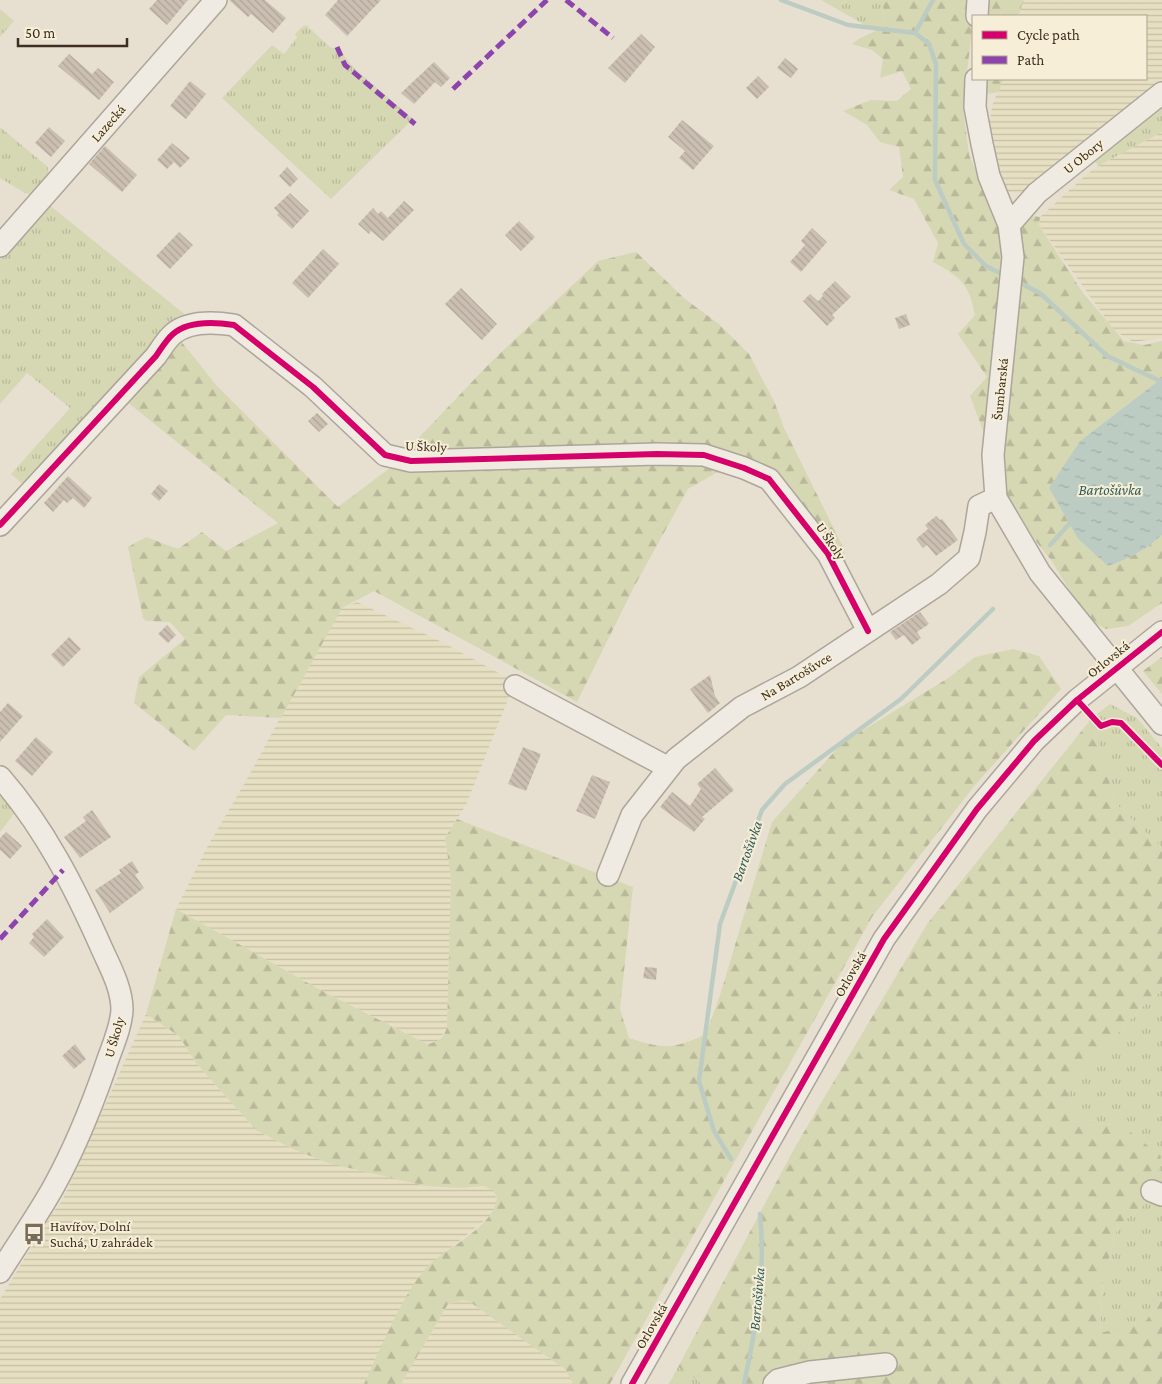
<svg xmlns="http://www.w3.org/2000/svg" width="1162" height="1384" viewBox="0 0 1162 1384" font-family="'Crimson Pro',serif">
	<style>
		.farmland { fill: url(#farmland-rules) }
		.grass { fill: url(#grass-tufts) }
		.forest { fill: url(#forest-firs) }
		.water { fill: url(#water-ripples) }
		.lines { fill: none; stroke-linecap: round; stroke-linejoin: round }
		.stream { stroke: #bcccc2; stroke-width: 4.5 }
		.building { fill: url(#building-back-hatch) }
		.minor-casing { stroke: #ada599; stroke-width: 24 }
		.minor { stroke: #efebe3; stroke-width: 21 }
		.quiet { stroke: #8e44ad; stroke-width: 5; stroke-dasharray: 10 5; stroke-linecap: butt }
		.cycleway-casing { stroke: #f7eed8; stroke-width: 9 }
		.cycleway { stroke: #d6006c; stroke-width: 6 }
		.labels { text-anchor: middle; stroke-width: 4; stroke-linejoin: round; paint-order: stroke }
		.street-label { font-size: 14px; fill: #3d2e20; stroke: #f7eed8 }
		.poi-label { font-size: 14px; fill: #3d2e20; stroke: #f7eed8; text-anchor: start }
		.water-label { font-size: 15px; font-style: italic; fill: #2f5d5a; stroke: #f7eed8 }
	</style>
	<defs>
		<pattern id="farmland-rules" width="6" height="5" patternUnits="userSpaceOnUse" patternTransform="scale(1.25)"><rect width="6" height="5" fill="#e6dfc2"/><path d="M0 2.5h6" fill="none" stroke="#c6c0a6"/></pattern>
		<pattern id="grass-tufts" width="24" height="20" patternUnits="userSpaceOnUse" patternTransform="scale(1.25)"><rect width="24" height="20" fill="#d6d7b3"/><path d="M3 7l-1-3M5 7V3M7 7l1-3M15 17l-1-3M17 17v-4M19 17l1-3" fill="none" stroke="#b9b99a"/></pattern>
		<pattern id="forest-firs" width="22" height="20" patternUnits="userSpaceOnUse" patternTransform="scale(1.25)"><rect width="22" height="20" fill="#d6d7b3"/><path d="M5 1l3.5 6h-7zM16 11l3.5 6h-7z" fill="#b9b99a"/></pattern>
		<pattern id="water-ripples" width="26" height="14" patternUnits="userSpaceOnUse" patternTransform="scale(1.25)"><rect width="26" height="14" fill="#bcccc2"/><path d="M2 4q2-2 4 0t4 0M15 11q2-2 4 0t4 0" fill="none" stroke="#a2b0a6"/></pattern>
		<pattern id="building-back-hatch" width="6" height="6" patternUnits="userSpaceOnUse" patternTransform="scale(1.25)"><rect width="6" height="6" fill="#cbbfb2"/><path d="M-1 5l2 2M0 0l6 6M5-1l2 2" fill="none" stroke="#afa499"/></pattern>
	</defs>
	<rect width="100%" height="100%" fill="#e7e0d1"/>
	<path class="farmland" d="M1024,0H1162V80L1025,191L1018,193L1009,192L1003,186L988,137L992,106L1003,79H1146V16H1018Z
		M1162,132V338L1133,342L1115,331L1039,225L1040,217L1086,175L1098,166Z
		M357,602L442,642L515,682L466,805L445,838L451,878L447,1027L440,1039L434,1043L427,1044L324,992L176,909L206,849L251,772L338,610Z
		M146,1014L179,1036L196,1063L256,1130L293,1149L426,1186L459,1188L473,1185L484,1186L493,1189L497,1201L491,1215L425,1269L416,1283L364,1384H0V1299L52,1213L62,1201Z
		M463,1300L470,1302L567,1370L573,1384H401L448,1304Z"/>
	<path class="grass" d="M821,0H886L883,6L885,25L879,30L870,28Z
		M0,9L14,21L0,37Z
		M306,25L330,47L340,51L354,68L413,119L331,199L222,98L272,45L284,54L297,37L295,34L302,27Z
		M1162,100V132L1098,166L1092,156Z
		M0,127L48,167V176L31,194L25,193L0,178Z
		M48,204L188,317L150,352L27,488L11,474L70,408L27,373L0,404V259Z
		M1110,704L1137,718L1162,748V848L1116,804L1091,719Z
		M0,791L16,811L0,832Z
		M1162,990V1299L1145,1322L1100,1334L1103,1279L1118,1226L1154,1196L1120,1124L1082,1126L1066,1090L1139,1010Z
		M678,1367L703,1384H669Z"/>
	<path class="forest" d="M886,0H972L974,12L963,107L969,155L994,213L1007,258L987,441L970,396L987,377L958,334L975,315C969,284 961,277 933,262L938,243L914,199L889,190L903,177L899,147L880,142L867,125L843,111L871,100L897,101L911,89L902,71L880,78L883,59L872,50L852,44C862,35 875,33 885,25L883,6Z
		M986,0H1024L1018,16H988Z
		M983,79H1003L999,92L988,94Z
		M1034,216L1040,217L1039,225L1083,293L1124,341L1144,345L1162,341V378L1080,441L1049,488L1078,539L1108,566C1129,559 1145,550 1162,535V603L1128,626L1106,629L1087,619L1051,560L1010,510L999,451L1012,356L1021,225Z
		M636,252L685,299L719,324L749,354L774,401L784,428L843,547L850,580L801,513L739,471L716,473L688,489L634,587L577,702L374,591L342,608L281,718L226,715L194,751L134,703L139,677L185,639L170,622L146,621L143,618L128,547L146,537L178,549L202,532L226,551L278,523L122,398L176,335L217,386L338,507L390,468L490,363L598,261Z
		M1013,649L1039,656L1061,689L975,785L872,917L610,1384H573L566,1370L470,1302L463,1300L448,1304L401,1384H364C379,1352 403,1294 425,1269C443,1249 495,1227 497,1198L493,1190L484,1186L459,1188L426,1186L328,1163L293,1149L256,1130L196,1063L179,1036L146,1014L176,909L324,992L427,1044C438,1042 444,1038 447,1027L451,878L445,838L457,819L633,887L620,1009L629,1038C663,1049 672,1050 706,1034L720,995L772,822L842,743L950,677L975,657Z
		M1162,657V694L1143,671Z
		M1091,719L1116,804L1162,848V990L1139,1010L1066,1090L1082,1126L1120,1124L1161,1156L1154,1196L1118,1226L1103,1279L1100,1333L1145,1322L1162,1299V1384H703L678,1367L795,1147L927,924Z"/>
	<path class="water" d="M1162,378V535C1145,550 1129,559 1108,566L1078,539L1049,488L1080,441Z"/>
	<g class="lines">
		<path class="stream" d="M781,0L848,25L915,33
			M933,0L915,33L929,44L936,64L935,180L964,244L986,266L1000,273
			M1022,284L1040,293L1107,356L1162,382
			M1050,545L1072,521
			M731,1159L714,1131L699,1081L720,924L762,810L785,784L901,699L993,609
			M744,1384C756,1328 766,1271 760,1214"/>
	</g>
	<path class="building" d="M157,0H188L167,25L149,9Z
		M229,0H265L286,18L273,33L251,14L248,17Z
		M338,0H381L347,36L325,15Z
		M641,34L655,47L625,83L608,68Z
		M69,54L92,74L98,68L114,82L99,100L58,66Z
		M785,58L798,69L791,78L777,68Z
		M434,62L450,78L441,87L435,82L414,104L401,93Z
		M758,76L769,87L757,99L746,88Z
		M190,81L206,94L186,119L170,106Z
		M682,120L714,146L693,170L679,158L685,151L668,137Z
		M49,127L65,141L51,157L35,143Z
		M172,143L190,158L180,168L174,162L167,169L157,160Z
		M105,146L137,175L122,192L89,164Z
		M287,167L298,179L290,187L279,176Z
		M290,193L309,211L292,229L277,215L279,213L274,208Z
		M404,201L414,210L383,241L371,231L369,234L358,224L373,208L378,214L381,211L388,218Z
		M519,221L535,237L521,251L505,235Z
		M812,228L827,242L801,272L790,262L805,245L801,241Z
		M179,232L193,245L170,269L156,256Z
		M323,249L339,264L308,298L292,283Z
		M835,281L851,297L832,315L835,318L827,326L803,301L810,294L818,301L823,296L822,294Z
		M461,288L497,324L482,340L445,304Z
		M906,314L910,325L899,329L895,318Z
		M317,413L328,424L319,432L308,421Z
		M68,476L92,498L84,508L73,498L67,503L64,500L53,512L44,503Z
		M159,484L168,491L159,501L151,494Z
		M936,516L940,520L942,519L958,540L936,556L927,545L923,548L916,539L928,529L925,525Z
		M920,612L929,624L917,632L921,638L912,645L904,635L896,640L890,632Z
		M167,625L176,635L168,643L158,634Z
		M69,637L81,649L63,667L51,655Z
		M710,675L715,696L720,703L708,713L690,689Z
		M8,703L23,716L0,742V712Z
		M36,737L53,752L32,776L15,761Z
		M523,747L541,754L526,791L508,784Z
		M715,768L734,790L702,817L705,819L694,832L660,807L672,792L690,806L701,789L697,784Z
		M592,775L610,782L595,819L576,811Z
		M92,810L111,837L80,858L64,837L86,821L83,817Z
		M6,832L22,846L10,859L0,850V838Z
		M132,861L139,872L135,875L144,888L110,913L95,890L121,873L119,870Z
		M47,919L64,937L44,957L29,943L34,937L32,934Z
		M645,967L657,968L656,980L643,978Z
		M75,1044L86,1059L74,1069L62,1056Z"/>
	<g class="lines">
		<g class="minor-casing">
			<path id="minor" d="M977,16L978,0
				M976,79L975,107L982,144L989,176L1009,225L1013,257L993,455L996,498L1040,573L1162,724
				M1009,225L1037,193L1162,93
				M0,246L216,0
				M0,525L156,356C161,349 166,340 173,334C189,320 215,322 234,325L313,387L385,455L411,461L657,454L704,455L744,468L769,479L828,554L868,631
				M515,686L669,768
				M0,777C44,827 75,888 102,949C110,967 122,988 122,1010C121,1029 111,1049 105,1068C91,1108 75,1148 54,1186C38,1215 18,1243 0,1272
				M608,875L632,815L676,759L742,707L799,677L939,584L969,558L975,532L979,506L996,498
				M1152,1191L1162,1195
				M632,1384L884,939L977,809L1034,741L1077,700L1162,632
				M774,1384L778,1380L810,1372L886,1364"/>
		</g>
		<use href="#minor" class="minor"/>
		<path class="quiet" d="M566,0L613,38
			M337,47L345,65L415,124
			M453,89L547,0
			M0,939L63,870"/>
		<g class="cycleway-casing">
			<path id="cycleway" d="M0,525L156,356C161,349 166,340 173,334C189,320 215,322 234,325L313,387L385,455L411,461L657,454L704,455L744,468L769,479L828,554L868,631
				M1077,700L1101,726L1112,722L1121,723L1162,765
				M632,1384L884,939L977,809L1034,741L1077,700L1162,632"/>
		</g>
		<use href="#cycleway" class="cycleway"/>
	</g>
	<defs>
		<g id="bus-bare" transform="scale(1.725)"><path d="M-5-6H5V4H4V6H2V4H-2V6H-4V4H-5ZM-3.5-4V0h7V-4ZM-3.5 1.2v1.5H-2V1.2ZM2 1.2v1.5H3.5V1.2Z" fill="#786c5e" stroke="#f7eed8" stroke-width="2.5" paint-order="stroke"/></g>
	</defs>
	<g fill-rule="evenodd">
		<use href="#bus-bare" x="34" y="1234"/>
	</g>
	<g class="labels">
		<g class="street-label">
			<text transform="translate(108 123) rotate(-49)" y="5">Lazecká</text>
			<text transform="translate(1083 156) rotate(-39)" y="5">U Obory</text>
			<text transform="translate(1000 389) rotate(-84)" y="5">Šumbarská</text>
			<text transform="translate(426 446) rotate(2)" y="5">U Školy</text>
			<text transform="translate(831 541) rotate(56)" y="5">U Školy</text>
			<text transform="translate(1108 659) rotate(-39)" y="5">Orlovská</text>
			<text transform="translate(796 676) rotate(-31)" y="5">Na Bartošůvce</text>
			<text transform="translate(850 974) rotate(-60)" y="5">Orlovská</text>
			<text transform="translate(114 1037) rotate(-74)" y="5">U Školy</text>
			<text transform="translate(651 1326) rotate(-60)" y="5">Orlovská</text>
		</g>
		<g class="poi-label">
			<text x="50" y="1231">Havířov, Dolní<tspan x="50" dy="16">Suchá, U zahrádek</tspan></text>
		</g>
		<g class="water-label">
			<text x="1110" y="495">Bartošůvka</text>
			<text transform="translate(747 851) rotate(-70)" y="5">Bartošůvka</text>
			<text transform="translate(757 1299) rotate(-85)" y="5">Bartošůvka</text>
		</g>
	</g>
	<rect x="972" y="15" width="175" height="65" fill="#f7eed8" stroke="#ada18e"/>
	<rect x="982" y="31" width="25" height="8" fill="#d6006c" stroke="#ada18e"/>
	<text x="1017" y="40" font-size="15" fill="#3d2e20">Cycle path</text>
	<rect x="982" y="56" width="25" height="8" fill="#8e44ad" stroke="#ada18e"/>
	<text x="1017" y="65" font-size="15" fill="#3d2e20">Path</text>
	<path d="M18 38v8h109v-8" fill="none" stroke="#3d2e20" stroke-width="2.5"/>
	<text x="25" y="38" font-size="15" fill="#3d2e20" stroke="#f7eed8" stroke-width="4" paint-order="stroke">50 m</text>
</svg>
